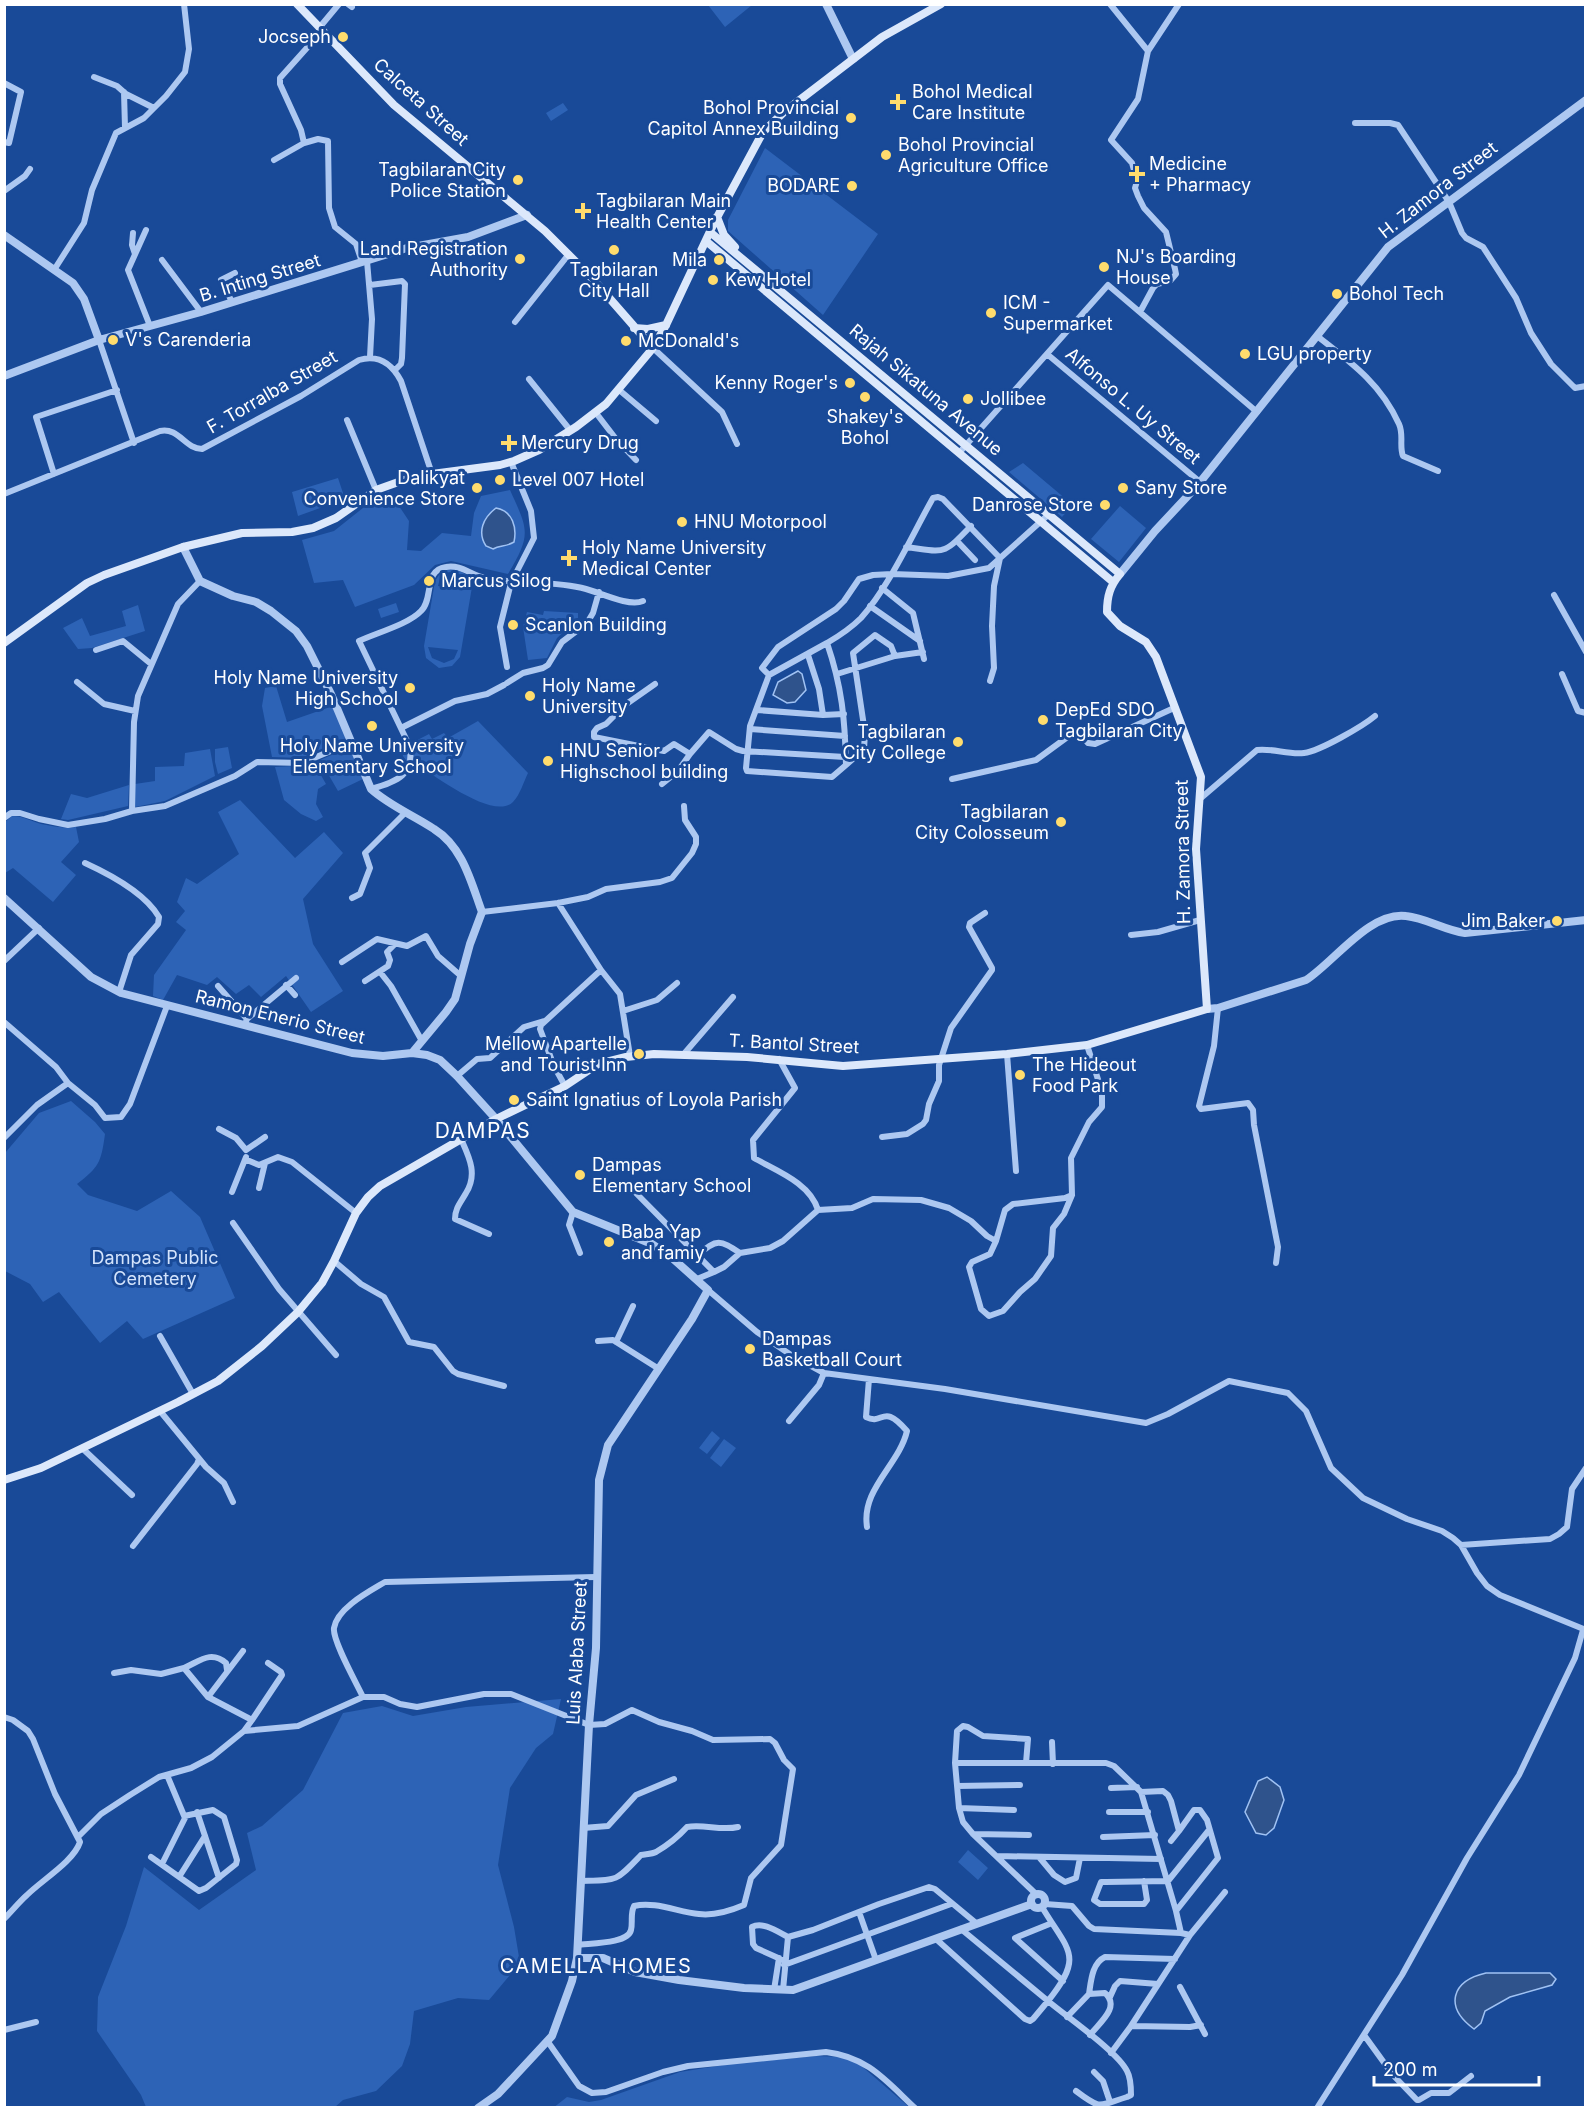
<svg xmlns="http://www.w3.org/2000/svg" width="1590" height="2112" viewBox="0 0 1590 2112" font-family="Inter,sans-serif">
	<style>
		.green { fill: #2d63b6; fill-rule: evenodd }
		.water { fill: #2f538c; stroke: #a0c2f3; stroke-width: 1.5 }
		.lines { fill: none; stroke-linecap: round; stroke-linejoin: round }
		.minor { stroke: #adc8f1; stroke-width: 6 }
		.tertiary { stroke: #adc8f1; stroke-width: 8 }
		.secondary { stroke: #dce8fb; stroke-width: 8 }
		.poi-dot { fill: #ffdc6d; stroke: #194a98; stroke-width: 2 }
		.labels { text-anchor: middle; stroke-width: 6; stroke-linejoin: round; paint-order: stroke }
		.poi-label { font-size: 18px; fill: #fff; stroke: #194a98; text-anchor: start }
		.street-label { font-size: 18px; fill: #fff; stroke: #194a98 }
		.park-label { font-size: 18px; fill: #d4e4fc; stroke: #194a98 }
		.neighbourhood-label { font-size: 20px; letter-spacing: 1.5px; fill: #fff; stroke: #194a98 }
		.quarter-label { font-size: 21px; letter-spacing: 1.5px; fill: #fff; stroke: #194a98 }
	</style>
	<rect width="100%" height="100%" fill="#194a98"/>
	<path class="green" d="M708,5H752L725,27Z
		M563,103L568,110L551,121L546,113Z
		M765,148L878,234L823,315L728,231V220Z
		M1023,463L1073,505L1062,517L1009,472Z
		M338,478L345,499L298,516L292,492Z
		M510,490C528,530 532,534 508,574L451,561L435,565L414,585L355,607L343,580L314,583L302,540L334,531L378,496L389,491L409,521L407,550L421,551L442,533L471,536L474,513L481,496Z
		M1120,506L1146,528L1119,562L1091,539Z
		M455,568L468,576L472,587L460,657L452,666L439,668L426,658L424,646L435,581L441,572ZM449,572L462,575L468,584V590L438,586L440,578ZM428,647L458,650L454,659L444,663L432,658Z
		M396,603L399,612L381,618L378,609Z
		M138,605L145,631L92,648L78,649L63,628L82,618L90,636L126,626L122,611Z
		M544,611L578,613V619L557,638L547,658L528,660L523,627L527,612L543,615Z
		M276,686L287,722L333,706L346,738L301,758L272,757L262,706L265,688Z
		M478,721L528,773C524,781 520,795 513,802C494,821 436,776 417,765H407L400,749L429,734L432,739L444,733L448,738Z
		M228,747L232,768L218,774L215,762V749Z
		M350,747L363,779L338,791L320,760Z
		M210,749L215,776L165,801L135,807V784L155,781V767L184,766L185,753Z
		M293,766L299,775L318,770L326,784L318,789L316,804L323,817L316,821L301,814L284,800L275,767Z
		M129,785L128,806L68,820L61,819L71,794L87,798Z
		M240,800L295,858L324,832L343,853L303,899L313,944L343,991L311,1012L286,976L261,997L249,985L236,994L217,977L207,985L177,975L163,1000L153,996L154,975L186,930L176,922L185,911L177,902L186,878L197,884L239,854L218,812Z
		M12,816C23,816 31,821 41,824C53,826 65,829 76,827L79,842L61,862L76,875L53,902L13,868L5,873V822Z
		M71,1101L95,1122L105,1134C101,1163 99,1167 77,1184L88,1195L137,1211L171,1191L200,1217L235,1298L143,1339L127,1321L100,1343L59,1292L43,1302L30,1284L5,1271V1153L39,1113Z
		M712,1431L720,1438L707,1454L699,1448Z
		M724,1439L736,1448L721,1467L710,1458Z
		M561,1699L553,1734L536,1748L510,1788L498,1865L514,1927L520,1963L489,2000L458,1998L414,2011L410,2044L402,2066L376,2091L343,2100L335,2107H146L141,2095L97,2031L98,1997L126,1926L144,1867L199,1910L256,1870L247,1833L262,1826L303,1790L343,1713L382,1706L413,1716L466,1707Z
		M968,1850L988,1868L978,1880L958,1862Z
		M816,2056L843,2057L858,2063L909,2107L553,2108L567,2097L589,2102L601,2100L680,2072L730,2064Z"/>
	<path class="water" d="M496,508C513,511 517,528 514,542C506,547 500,545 493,549L486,546C477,532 483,518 496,508Z
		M798,671L802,674L806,690L795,702L787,703L773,695L778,682Z
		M1267,1777L1280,1787L1284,1800L1274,1828L1266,1835L1256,1833L1245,1812L1258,1781Z
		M1486,1973H1550L1556,1979L1552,1985L1510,1997L1485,2011L1481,2023L1474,2029C1444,2007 1451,1981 1486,1973Z"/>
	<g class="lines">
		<path class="minor" d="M348,4L352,7
			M1110,4L1148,51L1138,99L1111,140L1132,163L1137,181L1135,188L1138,196L1144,208L1166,232L1175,269L1176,274L1170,281L1157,284L1153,288L1140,312
			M319,28L339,4
			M322,31L280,78V84L301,130L304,143L318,139L328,141L329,208L335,227L356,244L362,262
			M1148,51L1179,4
			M94,77L117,86L126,94L154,108
			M4,83L21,92L9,143L4,142
			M124,92L125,128
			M1355,123H1390L1398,125L1449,202L1462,233L1466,238L1483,247L1516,298L1531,333L1551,364L1575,388L1586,386
			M274,160L304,143
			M4,191L25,176L30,169
			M146,230L128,270L150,326
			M133,233L132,245L135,254
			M162,260L201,312
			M367,261L372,319L370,357
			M54,270L84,223L92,190L116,133L144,118L166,96L185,72L189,49L184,4
			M370,285L402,281L405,284L402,358L401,364L395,370
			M232,302L221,280L235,273
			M515,322L569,254
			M1317,336C1352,363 1381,384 1399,424C1404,435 1399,446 1403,456L1438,471
			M99,340L134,443
			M653,348L722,412L737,444
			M1047,354L1200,482
			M529,379L570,430
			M618,389L656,421
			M596,413L616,439L636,460
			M347,420L376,490
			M959,453L1108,285L1257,412
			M54,474L36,417L117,390
			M4,494L160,431C179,427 185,449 202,449L301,396L359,360C379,354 392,364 401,381L432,474
			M957,541L975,560
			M906,547C946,552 942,556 971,526
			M882,588L913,613L924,659
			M1554,595L1586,652
			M870,606L920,641
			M827,643L769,675L750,726L746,768L747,771L832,777L846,765C845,719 842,687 827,643C839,636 851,628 861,618C889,587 912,535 933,498L938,497L943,499L1000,558L994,586L992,626L994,668L990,681
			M96,650L123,641L151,664
			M808,655L819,689L823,715
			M507,667L500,627L511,583L534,538L531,511L511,462
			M837,674L895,656L923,652
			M1562,674L1578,711L1586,713
			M769,675L762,668L778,647L836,609L844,601L859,579L873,575L892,574L948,576L989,568L1048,515
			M77,682L104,704L135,711
			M507,683L523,673L543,668L548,665L562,642L587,623L593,613L599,592
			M655,684L625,705L606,724L597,728L594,732V737L664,751L674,744L690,754L709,732L736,749L743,751L845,757
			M757,710L823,715L844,714
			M401,728L455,701L487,694L504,685
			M750,729L845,736
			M846,765L864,749L865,733L853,653L875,635L891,646L895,656
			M952,779L1036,760L1077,730L1088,743L1095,744L1174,708
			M662,784L678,771L690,754
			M371,789C397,782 416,774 409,745L359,641C376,633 409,624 421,611C434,599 423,570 446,567C461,564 472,576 485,578C518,585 553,580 586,589C601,593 629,607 643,601
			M1201,798L1257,750C1273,748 1288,755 1304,753C1320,751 1363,726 1375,716
			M132,811L134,722L138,696L178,604L200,581
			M4,818L11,813H20L39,819L68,825L105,819L132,811L165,806L235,776L257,762L302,763L352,742
			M85,863C109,874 145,893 159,917L158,924L131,955L119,992
			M352,898L360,894L370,868L365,853L405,813
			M558,903L601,970L620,994L630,1056
			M482,912L558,903L588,897L606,889L660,882L672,878L692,853L696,844V837L685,820L684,806
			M1131,935L1158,932L1200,920
			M4,961L39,928
			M342,962L377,939L407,946L426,936L438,956L461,976
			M380,972L391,986L422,1041
			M365,981L388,966L390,960L387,952L394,945
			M286,985L295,995
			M218,986L247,1019
			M1218,1008L1214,1046L1199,1106L1201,1109L1248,1103L1253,1110L1254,1125L1278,1247L1276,1263
			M623,1011L657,1000L677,983
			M4,1022L56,1067L68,1083
			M245,1024L247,1019L296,978
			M1007,1054L1016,1171
			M683,1055L733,997
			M779,1059L795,1088L753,1140L754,1158C777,1171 810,1183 818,1210L852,1208L873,1199L921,1200L949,1208L971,1221L987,1236L996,1241L1005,1210L1013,1204L1065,1198L1072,1195
			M457,1076L477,1059L490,1058L524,1027L544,1021
			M565,1086L554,1066L540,1029L541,1025L601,970
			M219,1129L236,1138L246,1150L265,1137
			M882,1137L907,1134L923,1124L926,1120L929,1104L939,1081V1065L951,1028L992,970V968L969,927L970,923L985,913
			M4,1138L37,1105L68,1083L95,1105L105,1118L121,1117L130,1104L167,1006
			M461,1139C469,1157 478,1174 466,1193C461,1202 455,1208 455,1219L489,1234
			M247,1160L259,1165L278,1157L292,1162L356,1213
			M630,1187L714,1272L697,1279
			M259,1188L265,1163
			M232,1192L246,1157
			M573,1212L569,1225L580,1253
			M233,1223L279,1289L336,1355
			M996,1241L990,1254L972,1262L969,1267L981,1309L989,1316L1003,1311L1020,1292L1035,1279L1051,1256L1053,1228L1064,1214L1072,1195L1071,1158L1089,1122L1102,1107V1092L1087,1045
			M698,1255C717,1238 720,1240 740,1253
			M334,1261L361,1284L384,1297L409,1342L434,1347L453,1371L458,1374L504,1386
			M714,1272L724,1267L740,1253L770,1248L783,1241L818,1210
			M708,1290L757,1332L791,1355L824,1373L945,1389L1146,1423L1168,1414L1229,1381L1288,1393L1306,1411L1331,1468L1363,1498L1407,1519L1442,1531L1453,1538L1461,1545L1477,1573L1487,1586L1500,1595L1586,1630
			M160,1336L193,1394
			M598,1341L613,1340L659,1369
			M616,1342L633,1306
			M160,1411L206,1467L224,1483L233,1502
			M789,1421L819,1385L824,1373
			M82,1448L132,1495
			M867,1527C861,1489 899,1465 907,1431C882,1402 884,1426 866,1417L869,1379
			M1461,1545L1550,1539L1559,1534L1567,1527L1572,1489L1586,1468
			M133,1546L197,1464L199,1459
			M227,1670L226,1663C211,1650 200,1661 184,1668L208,1697L252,1720L244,1731
			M114,1673L131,1670L161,1674L184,1668
			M208,1697L243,1651
			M363,1697C357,1684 332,1640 334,1628C337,1608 370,1591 385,1582L596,1577
			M4,1717L13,1720L28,1731L33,1739L55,1794L80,1842C74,1861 42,1880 27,1895C19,1902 12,1911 4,1919
			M252,1720L282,1675L281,1672L268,1663
			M1052,1742L1053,1764
			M955,1763H1106L1114,1766L1141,1792L1176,1911L1218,1858L1207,1820L1200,1810H1194L1179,1831L1171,1801L1168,1795L1163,1791L1141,1792
			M1026,1763L1028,1739L983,1736L968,1727L963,1726L957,1731L955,1763L959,1808L963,1822L973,1834L1037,1895
			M957,1786L1020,1785
			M1111,1788L1137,1787
			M959,1808L1014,1810
			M197,1812L219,1878
			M1109,1812H1148
			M583,1828L608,1826L636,1795L674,1779
			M973,1834L1029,1835
			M79,1836L101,1814L130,1795L159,1777L191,1768L212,1757L244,1731L298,1726L363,1697H384L400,1704L417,1707L484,1694H511L589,1725L605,1724L632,1710L659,1722L692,1731L713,1740L770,1739L775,1743L784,1760L793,1769L781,1845L751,1878L744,1905C730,1911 715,1916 699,1914C678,1912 655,1901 634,1906C630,1914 633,1922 631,1930C628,1944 589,1943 577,1945
			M1103,1837L1155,1835
			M1171,1841L1179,1831
			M997,1856L1161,1859
			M151,1857L199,1891L206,1888L236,1864L237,1860L224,1817L213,1810L184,1816
			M1039,1857L1054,1875L1065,1882L1076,1878L1080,1858
			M162,1864L185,1818L167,1775
			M179,1877L205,1836
			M581,1881C619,1880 615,1882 641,1855C646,1854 652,1854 656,1852C668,1845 678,1837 687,1827C704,1824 721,1831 738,1827
			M1144,1881L1147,1900L1144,1904H1100L1094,1900L1101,1882H1106L1168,1881L1209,1830
			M1045,1904L1072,1906L1089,1926L1094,1929L1181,1933L1190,1935
			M1176,1911L1181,1933
			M859,1912L876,1960
			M1052,1923L1015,1938L1063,1981
			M961,1929L1048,2001C1085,1955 1068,1951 1042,1907
			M788,1937L813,1930L879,1904L929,1887L935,1889L976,1923
			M936,1939L1025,2019L1030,2021L1033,2019L1048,2001C1067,2017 1118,2052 1127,2071C1131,2078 1131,2088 1131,2095L1127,2097C1098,2106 1101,2110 1076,2091
			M784,1965L951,1904
			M1180,1987L1205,2034
			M774,1990L779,1958
			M783,1990L788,1937C778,1932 763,1921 752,1927L753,1944L756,1948L785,1961
			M1089,1994C1091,1981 1092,1963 1105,1957L1175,1959
			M1110,1997L1115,1986L1120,1981L1158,1984
			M1067,2017L1089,1994L1105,1993C1121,2007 1099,2023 1090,2035
			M1131,2026L1190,2027L1201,2025
			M4,2030L36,2022
			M1364,2035L1393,2075L1417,2100H1419L1431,2093H1449L1471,2076
			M548,2042L579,2086L592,2093L606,2092L663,2072L688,2066L826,2052C868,2057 886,2081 915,2108
			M1111,2053L1131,2026L1190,1935L1225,1892
			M1094,2072L1103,2081L1110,2102
			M1317,2108L1402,1975L1467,1858L1519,1775L1575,1658L1583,1630"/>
		<path class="tertiary" d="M826,4L853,59
			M4,235L73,283L84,299L99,340
			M4,376L99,340L201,312L407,248L468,237L527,215
			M183,547L200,581L233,596L256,602L271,611L296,631L307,646L331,694L371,789C390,806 413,815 434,829C463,847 471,882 482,912L470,944L455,999L446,1012L412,1053
			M1120,574L1155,531L1197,486L1388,247L1586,100
			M4,898L91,977L121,993L352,1053L383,1056L412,1053L427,1055L440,1060L457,1076L496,1119L573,1212L652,1244L670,1256L708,1290L692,1319L608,1445L599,1480L596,1648L589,1725L577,1958L572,1981L552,2036L498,2094L478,2108
			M1207,1009L1218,1008L1306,980C1334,962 1370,911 1406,916C1426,918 1444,930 1465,933L1586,920
			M1031 1901a7 7 0 1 1 14 0a7 7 0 1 1-14 0Z
			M577,1958H603L635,1972L679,1980L744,1988L793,1990L1032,1904"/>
		<path class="secondary" d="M297,4L394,105L545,231L590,276L653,348
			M717,217L724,235L735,247
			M706,241L1113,582
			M634,328L648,329L666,325
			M4,643L87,583L104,575L183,547L242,533L292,532L313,528L336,518L376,490L404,480L432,474L500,465L514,461L539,450L576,427L606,404L653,348L666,325L714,223L763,132L784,112L882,37L941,4
			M4,1480L41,1468L178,1402L218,1381L262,1346L298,1312L322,1283L334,1261L356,1213L368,1197L380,1186L496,1119L565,1086L598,1064L626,1057L654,1054L747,1057L843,1066L1007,1054L1087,1045L1207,1009L1196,849L1201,777L1156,657L1146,642L1120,626L1107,612C1107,596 1110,586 1120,574L710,232"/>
	</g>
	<g class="poi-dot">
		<circle cx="343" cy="37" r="6"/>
		<path d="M895 93h6v6h6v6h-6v6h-6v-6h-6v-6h6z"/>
		<circle cx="851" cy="118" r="6"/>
		<circle cx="886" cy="155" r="6"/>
		<path d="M1134 165h6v6h6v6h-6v6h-6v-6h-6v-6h6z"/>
		<circle cx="518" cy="180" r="6"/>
		<circle cx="852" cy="186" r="6"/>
		<path d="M580 202h6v6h6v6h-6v6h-6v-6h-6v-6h6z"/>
		<circle cx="614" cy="250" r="6"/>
		<circle cx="520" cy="259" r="6"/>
		<circle cx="719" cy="260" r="6"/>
		<circle cx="1104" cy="267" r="6"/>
		<circle cx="713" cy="280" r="6"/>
		<circle cx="1337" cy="294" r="6"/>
		<circle cx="991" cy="313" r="6"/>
		<circle cx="113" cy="340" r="6"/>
		<circle cx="626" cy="341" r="6"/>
		<circle cx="1245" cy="354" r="6"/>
		<circle cx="850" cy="383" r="6"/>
		<circle cx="865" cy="397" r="6"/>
		<circle cx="968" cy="399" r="6"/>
		<path d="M506 434h6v6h6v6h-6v6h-6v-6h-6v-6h6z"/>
		<circle cx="500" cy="480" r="6"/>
		<circle cx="477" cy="488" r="6"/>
		<circle cx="1123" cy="488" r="6"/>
		<circle cx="1105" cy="505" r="6"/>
		<circle cx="682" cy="522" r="6"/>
		<path d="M566 549h6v6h6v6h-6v6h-6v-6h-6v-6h6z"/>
		<circle cx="429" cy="581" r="6"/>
		<circle cx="513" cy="625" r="6"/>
		<circle cx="410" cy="688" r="6"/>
		<circle cx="530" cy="696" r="6"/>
		<circle cx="1043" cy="720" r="6"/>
		<circle cx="372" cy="726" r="6"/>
		<circle cx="958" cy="742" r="6"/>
		<circle cx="548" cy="761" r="6"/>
		<circle cx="1061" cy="822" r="6"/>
		<circle cx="1557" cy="921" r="6"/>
		<circle cx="639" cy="1054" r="6"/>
		<circle cx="1020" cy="1075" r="6"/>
		<circle cx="514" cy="1100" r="6"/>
		<circle cx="580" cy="1175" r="6"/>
		<circle cx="609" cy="1242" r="6"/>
		<circle cx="750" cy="1349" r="6"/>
	</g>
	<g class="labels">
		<g class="poi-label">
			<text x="331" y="43" text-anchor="end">Jocseph</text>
			<text x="912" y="98">Bohol Medical<tspan x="912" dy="21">Care Institute</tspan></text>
			<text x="839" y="114" text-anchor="end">Bohol Provincial<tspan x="839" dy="21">Capitol Annex Building</tspan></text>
			<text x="898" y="151">Bohol Provincial<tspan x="898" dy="21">Agriculture Office</tspan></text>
			<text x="1149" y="170">Medicine<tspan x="1149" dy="21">+ Pharmacy</tspan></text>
			<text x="506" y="176" text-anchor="end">Tagbilaran City<tspan x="506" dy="21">Police Station</tspan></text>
			<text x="840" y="192" text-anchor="end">BODARE</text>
			<text x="596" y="207">Tagbilaran Main<tspan x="596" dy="21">Health Center</tspan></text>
			<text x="508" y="255" text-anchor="end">Land Registration<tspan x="508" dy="21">Authority</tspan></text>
			<text x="1116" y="263">NJ's Boarding<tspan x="1116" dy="21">House</tspan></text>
			<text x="707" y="266" text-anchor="end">Mila</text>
			<text x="614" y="276" text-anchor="middle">Tagbilaran<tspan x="614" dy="21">City Hall</tspan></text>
			<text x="725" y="286">Kew Hotel</text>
			<text x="1349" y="300">Bohol Tech</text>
			<text x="1003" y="309">ICM -<tspan x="1003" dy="21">Supermarket</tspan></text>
			<text x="125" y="346">V's Carenderia</text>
			<text x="638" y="347">McDonald's</text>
			<text x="1257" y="360">LGU property</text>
			<text x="838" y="389" text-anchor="end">Kenny Roger's</text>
			<text x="980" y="405">Jollibee</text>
			<text x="865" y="423" text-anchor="middle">Shakey's<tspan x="865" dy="21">Bohol</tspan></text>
			<text x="521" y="449">Mercury Drug</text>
			<text x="465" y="484" text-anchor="end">Dalikyat<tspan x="465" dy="21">Convenience Store</tspan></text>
			<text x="512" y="486">Level 007 Hotel</text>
			<text x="1135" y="494">Sany Store</text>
			<text x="1093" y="511" text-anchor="end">Danrose Store</text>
			<text x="694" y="528">HNU Motorpool</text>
			<text x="582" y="554">Holy Name University<tspan x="582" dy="21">Medical Center</tspan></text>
			<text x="441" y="587">Marcus Silog</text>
			<text x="525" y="631">Scanlon Building</text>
			<text x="398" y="684" text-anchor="end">Holy Name University<tspan x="398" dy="21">High School</tspan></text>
			<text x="542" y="692">Holy Name<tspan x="542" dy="21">University</tspan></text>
			<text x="1055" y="716">DepEd SDO<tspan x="1055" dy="21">Tagbilaran City</tspan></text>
			<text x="946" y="738" text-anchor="end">Tagbilaran<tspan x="946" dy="21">City College</tspan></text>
			<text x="372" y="752" text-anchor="middle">Holy Name University<tspan x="372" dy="21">Elementary School</tspan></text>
			<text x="560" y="757">HNU Senior<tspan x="560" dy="21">Highschool building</tspan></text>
			<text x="1049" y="818" text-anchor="end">Tagbilaran<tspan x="1049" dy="21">City Colosseum</tspan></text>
			<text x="1545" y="927" text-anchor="end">Jim Baker</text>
			<text x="627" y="1050" text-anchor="end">Mellow Apartelle<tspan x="627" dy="21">and Tourist Inn</tspan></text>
			<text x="1032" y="1071">The Hideout<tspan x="1032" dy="21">Food Park</tspan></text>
			<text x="526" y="1106">Saint Ignatius of Loyola Parish</text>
			<text x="592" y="1171">Dampas<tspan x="592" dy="21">Elementary School</tspan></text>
			<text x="621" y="1238">Baba Yap<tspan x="621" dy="21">and famiy</tspan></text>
			<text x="762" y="1345">Dampas<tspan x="762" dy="21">Basketball Court</tspan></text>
		</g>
		<g class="street-label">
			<text transform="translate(421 102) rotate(42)" y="6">Calceta Street</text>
			<text transform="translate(1438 190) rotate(-38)" y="6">H. Zamora Street</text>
			<text transform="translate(260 278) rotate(-17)" y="6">B. Inting Street</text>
			<text transform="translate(926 390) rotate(40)" y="6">Rajah Sikatuna Avenue</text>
			<text transform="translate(272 392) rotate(-30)" y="6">F. Torralba Street</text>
			<text transform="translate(1133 406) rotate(40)" y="6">Alfonso L. Uy Street</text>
			<text transform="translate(1183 852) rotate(-91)" y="6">H. Zamora Street</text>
			<text transform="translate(280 1017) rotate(14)" y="6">Ramon Enerio Street</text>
			<text transform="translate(794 1044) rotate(3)" y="6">T. Bantol Street</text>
			<text transform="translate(577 1653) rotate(-87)" y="6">Luis Alaba Street</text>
		</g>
		<g class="park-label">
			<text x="155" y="1264">Dampas Public<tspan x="155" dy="21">Cemetery</tspan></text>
		</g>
		<g class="neighbourhood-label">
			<text x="596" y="1973">CAMELLA HOMES</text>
		</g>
		<g class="quarter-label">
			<text x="483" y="1138">DAMPAS</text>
		</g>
	</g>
	<rect width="1590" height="2112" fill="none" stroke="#ffffff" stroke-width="12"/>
	<path d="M1374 2076v9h165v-9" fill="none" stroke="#ffffff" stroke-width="3"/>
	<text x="1383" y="2076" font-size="18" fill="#ffffff" stroke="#194a98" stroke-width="4.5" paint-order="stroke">200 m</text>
</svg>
